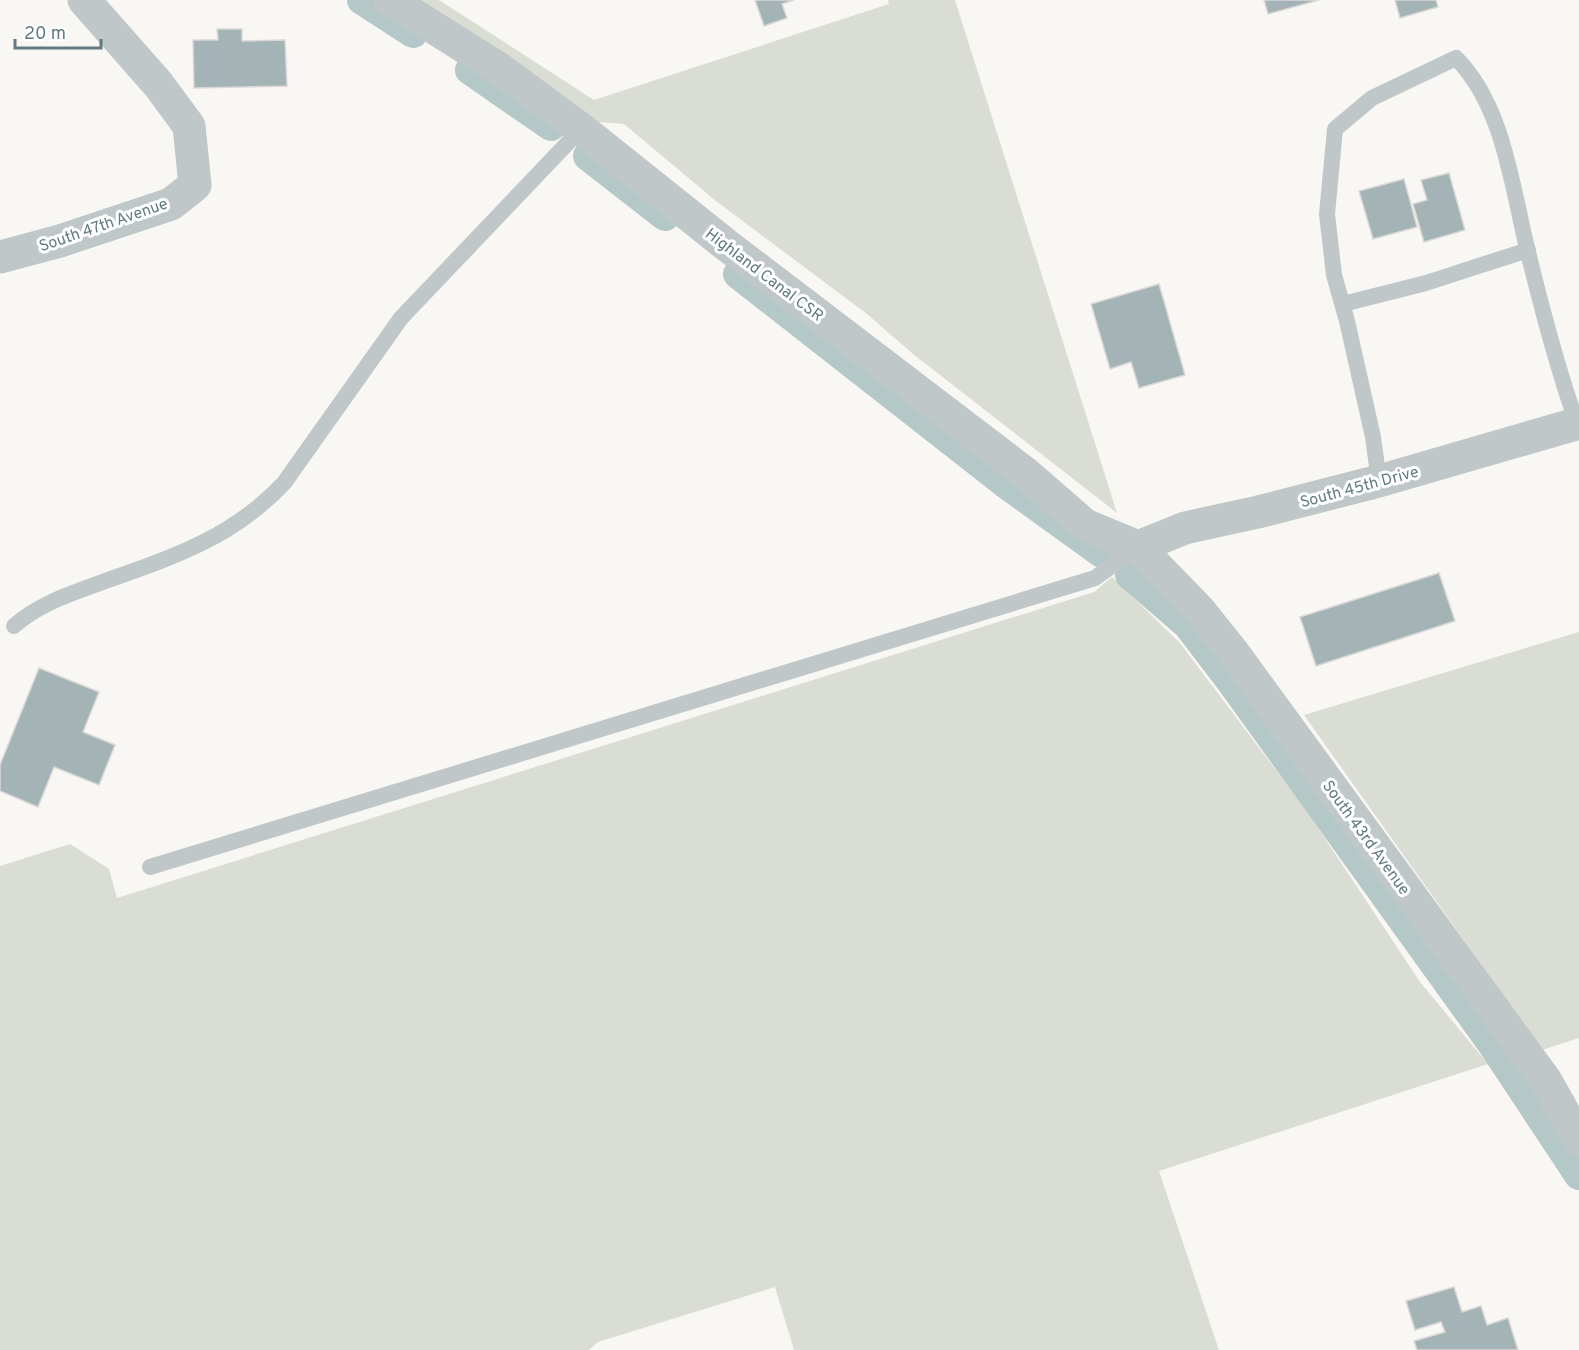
<svg xmlns="http://www.w3.org/2000/svg" width="1579" height="1350" viewBox="0 0 1579 1350" font-family="Overpass,sans-serif">
	<style>
		.green { fill: #d9ddd3 }
		.lines { fill: none; stroke-linecap: round; stroke-linejoin: round }
		.canal { stroke: #b5c8c8; stroke-width: 30 }
		.building { fill: #a4b3b5; stroke: #d9d8d7; stroke-width: 1.5 }
		.service { stroke: #c0c7c9; stroke-width: 16 }
		.minor { stroke: #c0c7c9; stroke-width: 33 }
		.labels { text-anchor: middle; stroke-width: 6; stroke-linejoin: round; paint-order: stroke }
		.street-label { font-size: 16px; fill: #617b81; stroke: #fff }
	</style>
	<rect width="100%" height="100%" fill="#f8f7f4"/>
	<path class="green" d="M408,0H439L594,100L889,4L888,0H955L1117,513L913,354L867,314L716,201L624,124L585,121Z
		M1112,577L1180,643L1306,810L1420,982L1488,1064L1159,1171L1219,1350H794L775,1287L598,1342L589,1350H0V866L70,844L109,869L117,898L1094,592Z
		M1579,632V1038L1542,1050L1304,715Z"/>
	<g class="lines">
		<path class="canal" d="M362,0L413,33
			M470,70L551,126
			M588,156L665,216
			M738,274L1005,483L1102,553
			M1130,575L1188,625L1233,684L1493,1045L1579,1175"/>
	</g>
	<path class="building" d="M755,0H794L782,4L787,18L764,26Z
		M1264,0H1319L1268,14Z
		M1395,0H1436L1438,7L1400,18Z
		M217,29H242V41L285,40L287,86L194,88L193,40H218Z
		M1449,173L1465,230L1424,242L1413,204L1427,200L1421,180Z
		M1404,179L1417,227L1373,239L1359,191Z
		M1159,284L1185,375L1139,388L1131,362L1110,369L1091,304Z
		M1439,573L1455,621L1316,666L1300,617Z
		M39,668L99,692L83,732L115,745L99,785L54,767L38,807L0,791V765Z
		M1454,1287L1462,1312L1481,1306L1487,1325L1508,1318L1518,1350H1417L1414,1341L1445,1332L1441,1322L1415,1330L1406,1301Z"/>
	<g class="lines">
		<path class="service" d="M1343,304L1426,283L1528,250
			M1379,481L1373,437L1347,321L1334,275L1327,214L1335,129L1372,98L1456,58C1504,106 1512,188 1528,252C1542,310 1557,367 1577,424
			M14,626C41,602 74,593 108,580C176,556 233,537 284,483L401,318L581,129
			M150,867L1095,578L1138,547"/>
		<path class="minor" d="M390,0L498,68L581,129L725,244L1024,472L1085,525L1138,547L1200,611L1232,651L1546,1081L1579,1140
			M0,257L60,241L171,204L195,185L189,126L158,84L84,0
			M1138,547L1185,528L1258,512L1379,481L1579,423"/>
	</g>
	<g class="labels">
		<g class="street-label">
			<text transform="translate(103 224) rotate(-19)" y="6">South 47th Avenue</text>
			<text transform="translate(765 274) rotate(37)" y="6">Highland Canal CSR</text>
			<text transform="translate(1359 486) rotate(-15)" y="6">South 45th Drive</text>
			<text transform="translate(1367 837) rotate(54)" y="6">South 43rd Avenue</text>
		</g>
	</g>
	<path d="M15 39v9h86v-9" fill="none" stroke="#617b81" stroke-width="3"/>
	<text x="24" y="39" font-size="18" fill="#617b81" stroke="#ffffff" stroke-width="4.5" paint-order="stroke">20 m</text>
</svg>
